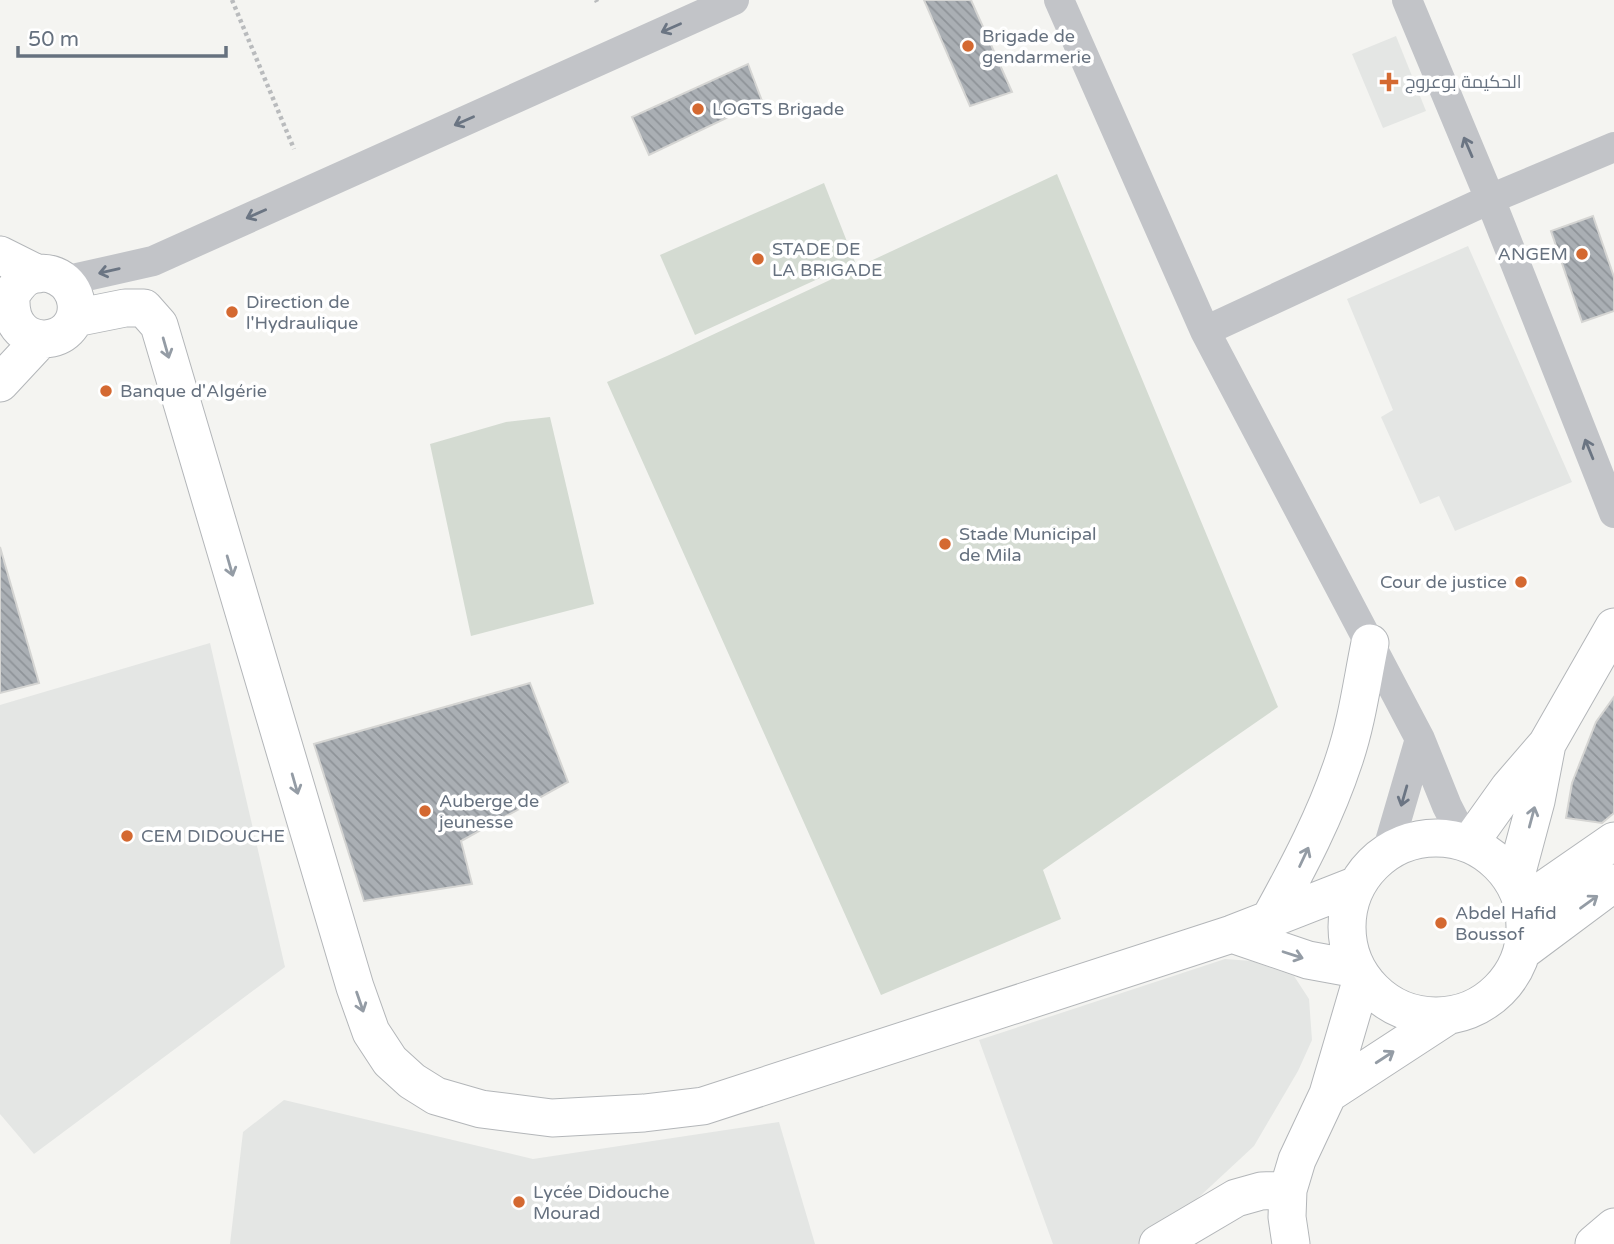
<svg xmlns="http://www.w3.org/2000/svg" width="1614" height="1244" viewBox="0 0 1614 1244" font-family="'Varela Round',Cairo,sans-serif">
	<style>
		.built { fill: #e4e6e4 }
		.pitch { fill: #d4dbd2 }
		.building { fill: url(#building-back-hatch); stroke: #d5d5d3; stroke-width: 2 }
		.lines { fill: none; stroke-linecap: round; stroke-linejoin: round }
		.major-casing { stroke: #b3b6b9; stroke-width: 39 }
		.path { stroke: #b9bbbd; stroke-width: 4.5; stroke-dasharray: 3.5 3.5; stroke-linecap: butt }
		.minor { stroke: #c2c4c8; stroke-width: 30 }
		.major { stroke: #fff; stroke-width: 37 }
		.oneway { stroke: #6b7583 }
		.oneway2 { stroke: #949ca5 }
		.poi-dot { fill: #d46931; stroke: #fff; stroke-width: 2.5 }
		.labels { text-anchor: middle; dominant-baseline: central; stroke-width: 7; stroke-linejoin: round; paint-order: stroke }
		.poi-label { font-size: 18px; fill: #66717f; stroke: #fff; text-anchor: start }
	</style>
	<defs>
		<pattern id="building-back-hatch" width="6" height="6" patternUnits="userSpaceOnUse" patternTransform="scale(1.75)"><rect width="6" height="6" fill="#aaafb4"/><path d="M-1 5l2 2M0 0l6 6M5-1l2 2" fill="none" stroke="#8e9398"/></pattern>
	</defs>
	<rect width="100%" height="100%" fill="#f4f4f1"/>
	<!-- built -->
	<path class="built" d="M1396,36L1426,111L1383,128L1352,54Z
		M1468,246L1572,482L1455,531L1439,496L1420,504L1381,417L1393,410L1347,299Z
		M210,643L285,967L34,1154L0,1114V705Z
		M1225,959L1252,961L1294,976L1309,999L1312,1040L1298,1071L1254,1146L1170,1224L1138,1244H1053L979,1040Z
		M284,1100L533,1159L779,1122L815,1244H230L243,1132Z"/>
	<!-- pitch -->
	<path class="pitch" d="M1057,174L1278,707L1043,870L1061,919L881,995L607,382L667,356Z
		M824,183L855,262L695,335L660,255Z
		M550,417L594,604L471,636L430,444L506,422Z"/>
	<!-- building -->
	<path class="building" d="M924,0H971L1012,92L970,106Z
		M748,64L762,101L649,155L632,117Z
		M1593,216L1614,277V311L1582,322L1551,231Z
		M0,547L39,683L0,693Z
		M530,683L568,782L461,841L472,884L364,901L314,744Z
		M1614,697V813L1602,823L1566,818L1572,783L1596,722Z"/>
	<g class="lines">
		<defs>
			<path id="major" d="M0,255L38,274
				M0,311C9,301 15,284 27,277C48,266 73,280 76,303C81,348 9,355 11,299
				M75,318L125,308H144L159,325L355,987L371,1032L390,1061L412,1081L436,1096L481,1109L552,1118L644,1113L703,1106L1232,934L1357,885
				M0,383L40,340
				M1347 927a89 89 0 1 1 178 0a89 89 0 1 1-178 0Z
				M1469,844L1509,788L1547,744L1614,627
				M1514,883L1536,801L1547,744
				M1523,904L1614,841
				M1271,917C1299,866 1326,815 1344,760C1357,722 1362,682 1370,643
				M1232,934L1308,960L1357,969
				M1524,950L1614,883
				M1328,1094L1446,1017
				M1158,1244L1236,1198L1261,1191L1288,1190
				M1291,1244L1287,1217L1288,1190L1297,1160L1328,1094L1362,978
				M1594,1244L1614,1227"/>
		</defs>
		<!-- major casing -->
		<use href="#major" class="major-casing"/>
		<!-- path -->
		<path class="path" d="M232,0L294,149
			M596,0L597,2"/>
		<!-- minor -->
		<path class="minor" d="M1059,0L1205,331L1420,739L1447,806L1466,843
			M1407,0L1490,199L1614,513
			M64,281L153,261L734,0
			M1205,331L1490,199L1614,147
			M1387,852L1420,739"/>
		<!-- major -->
		<use href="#major" class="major"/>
	</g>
	<!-- one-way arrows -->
	<defs><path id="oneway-shaft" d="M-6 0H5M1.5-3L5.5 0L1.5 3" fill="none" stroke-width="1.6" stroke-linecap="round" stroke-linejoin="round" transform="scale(1.75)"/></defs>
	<g class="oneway">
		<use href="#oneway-shaft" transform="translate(671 28) rotate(156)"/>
		<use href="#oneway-shaft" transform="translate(464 121) rotate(156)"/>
		<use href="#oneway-shaft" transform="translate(1468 147) rotate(-113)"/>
		<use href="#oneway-shaft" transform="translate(256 214) rotate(156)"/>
		<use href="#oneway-shaft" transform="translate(109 271) rotate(167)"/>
		<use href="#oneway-shaft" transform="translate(1589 449) rotate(-112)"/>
		<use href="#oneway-shaft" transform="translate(1404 796) rotate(106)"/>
	</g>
	<g class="oneway2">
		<use href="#oneway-shaft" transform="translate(166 348) rotate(74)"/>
		<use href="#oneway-shaft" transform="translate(230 566) rotate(74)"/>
		<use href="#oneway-shaft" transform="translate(295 784) rotate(74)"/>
		<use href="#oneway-shaft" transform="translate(1532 817) rotate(-75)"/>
		<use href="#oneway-shaft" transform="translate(1304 857) rotate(-65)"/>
		<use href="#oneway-shaft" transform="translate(1589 902) rotate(-36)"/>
		<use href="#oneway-shaft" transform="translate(1293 955) rotate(18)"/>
		<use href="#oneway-shaft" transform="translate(360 1002) rotate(71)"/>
		<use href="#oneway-shaft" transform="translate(1385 1057) rotate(-33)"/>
	</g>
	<!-- markers -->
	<g class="poi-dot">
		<circle cx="968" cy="46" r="7"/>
		<path d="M1385.5 71.5h7v7h7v7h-7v7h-7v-7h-7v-7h7z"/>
		<circle cx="698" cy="109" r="7"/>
		<circle cx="1582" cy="254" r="7"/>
		<circle cx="758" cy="259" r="7"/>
		<circle cx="232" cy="312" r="7"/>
		<circle cx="106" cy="391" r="7"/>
		<circle cx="945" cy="544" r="7"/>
		<circle cx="1521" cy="582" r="7"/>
		<circle cx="425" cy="811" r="7"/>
		<circle cx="127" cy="836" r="7"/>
		<circle cx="1441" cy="923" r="7"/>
		<circle cx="519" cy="1202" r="7"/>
	</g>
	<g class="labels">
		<!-- poi labels -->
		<g class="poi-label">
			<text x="982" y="36">Brigade de<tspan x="982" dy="21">gendarmerie</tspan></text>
			<text x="1405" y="82">الحكيمة بوعروج</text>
			<text x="712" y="109">LOGTS Brigade</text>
			<text x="772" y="249">STADE DE<tspan x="772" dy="21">LA BRIGADE</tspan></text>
			<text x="1568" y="254" text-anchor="end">ANGEM</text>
			<text x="246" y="302">Direction de<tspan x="246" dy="21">l'Hydraulique</tspan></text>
			<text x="120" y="391">Banque d'Algérie</text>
			<text x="959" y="534">Stade Municipal<tspan x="959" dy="21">de Mila</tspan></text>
			<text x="1507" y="582" text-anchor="end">Cour de justice</text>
			<text x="439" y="801">Auberge de<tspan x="439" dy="21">jeunesse</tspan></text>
			<text x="141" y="836">CEM DIDOUCHE</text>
			<text x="1455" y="913">Abdel Hafid<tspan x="1455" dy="21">Boussof</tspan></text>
			<text x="533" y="1192">Lycée Didouche<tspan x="533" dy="21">Mourad</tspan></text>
		</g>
	</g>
	<!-- scale -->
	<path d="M18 46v10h208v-10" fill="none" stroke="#66717f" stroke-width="3.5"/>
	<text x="28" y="46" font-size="21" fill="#66717f" stroke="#ffffff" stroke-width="5" paint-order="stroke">50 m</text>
</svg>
